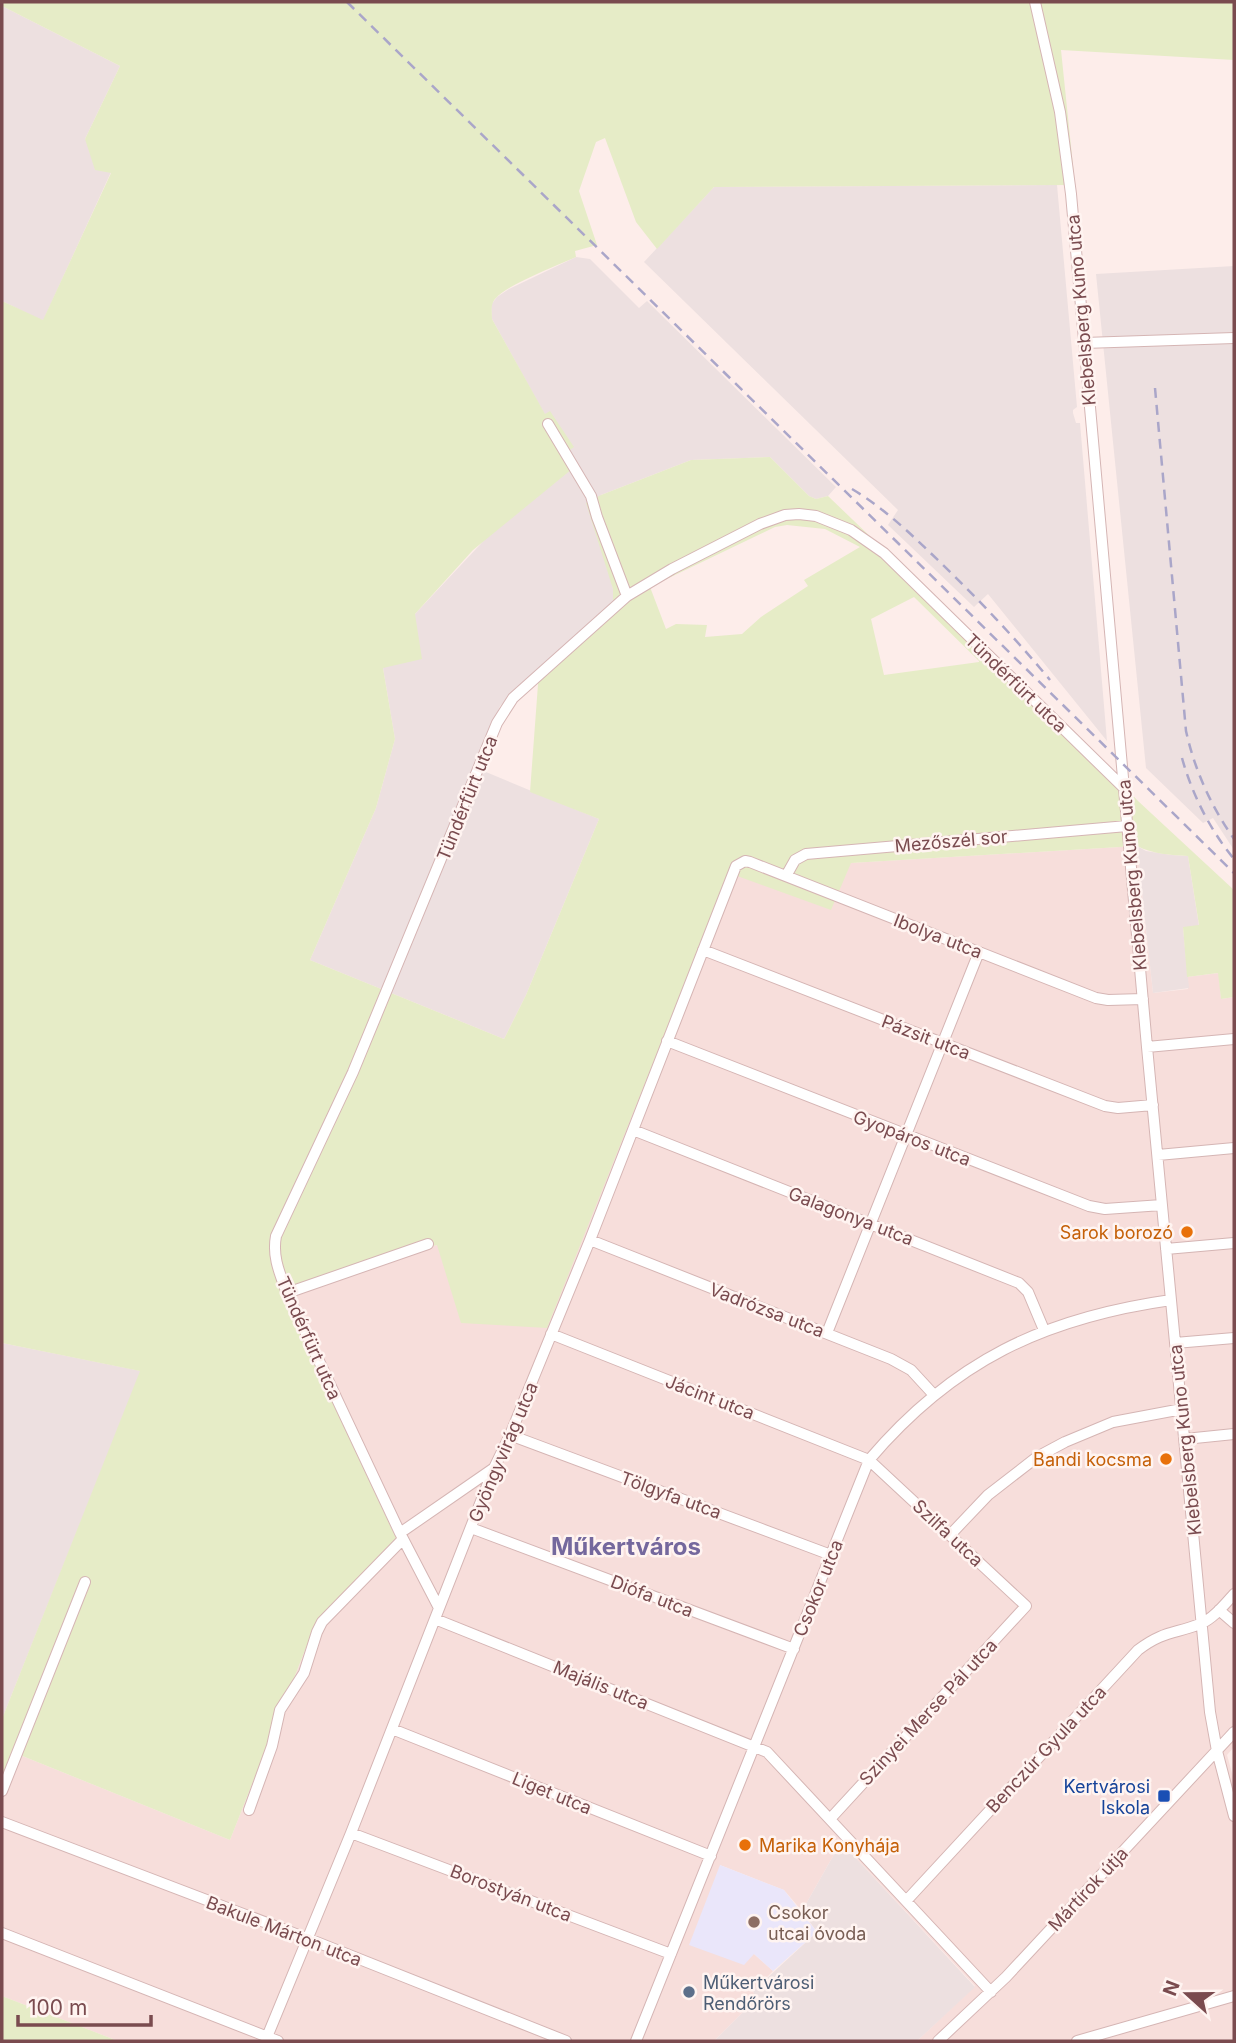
<svg xmlns="http://www.w3.org/2000/svg" width="1236" height="2043" viewBox="0 0 1236 2043" font-family="Inter,sans-serif">
	<style>
		.residential { fill: #f7dedb }
		.industrial { fill: #ede0e0 }
		.education { fill: #eae6fa }
		.green { fill: #e6ecc7; fill-rule: evenodd }
		.lines { fill: none; stroke-linecap: round; stroke-linejoin: round }
		.minor-casing { stroke: #d5b5b4; stroke-width: 12 }
		.minor { stroke: #fff; stroke-width: 10 }
		.rail { stroke: #aaa6c9; stroke-width: 2.5; stroke-dasharray: 10 7; stroke-linecap: butt }
		.food-dot { fill: #e8710a; stroke: #fff4f1; stroke-width: 2.5 }
		.transit-dot { fill: #1a4fb4; stroke: #fff4f1; stroke-width: 2.5 }
		.education-dot { fill: #8d6e63; stroke: #fff4f1; stroke-width: 2.5 }
		.service-dot { fill: #5c6f8a; stroke: #fff4f1; stroke-width: 2.5 }
		.labels { text-anchor: middle; dominant-baseline: central; stroke-width: 5; stroke-linejoin: round; paint-order: stroke }
		.street-label { font-size: 18px; fill: #7a4b4f; stroke: #fff4f1 }
		.food-label { font-size: 18px; fill: #c56008; stroke: #fff4f1; text-anchor: end }
		.transit-label { font-size: 18px; fill: #164399; stroke: #fff4f1; text-anchor: end }
		.education-label { font-size: 18px; fill: #785e54; stroke: #fff4f1; text-anchor: start }
		.service-label { font-size: 18px; fill: #4e5e75; stroke: #fff4f1; text-anchor: start }
		.district-label { font-size: 24px; font-weight: bold; fill: #74689d; stroke: #fff4f1 }
	</style>
	<rect width="100%" height="100%" fill="#fdedea"/>
	<!-- residential -->
	<path class="residential" d="M1137,846L1153,993L1188,989L1187,977L1219,973L1221,999L1234,997V1747L1227,1755L1234,1780V2041H917L975,1986L841,1842L802,1911L784,1890L720,1865L754,1954L773,1971L753,1991L756,1999L714,2041H118L2,1996V1785L15,1753L230,1840L313,1630L397,1540L280,1289L437,1245L729,873L851,863Z"/>
	<!-- industrial -->
	<path class="industrial" d="M2,6L120,66L85,139L111,172L43,321L2,301Z
		M1057,185L1077,407L1073,410V413L1076,423H1080L1107,741L988,594L974,607L888,525L898,510L644,262L714,187Z
		M576,257L590,259L639,308L647,301L836,487L828,496L816,499L809,496L770,457L691,460L601,495L613,589V603L500,706L474,767L599,819L526,995L504,1039L310,960L376,808L395,739L383,668L415,614L568,451L550,412L545,415L492,319L491,305L497,297L509,289Z
		M1234,266V850L1213,818L1203,823L1146,768L1096,274Z
		M1137,846L1146,851L1171,855L1188,856L1199,926L1183,928L1189,988L1153,993Z
		M2,1343L141,1371L2,1719Z
		M841,1842L975,1987L917,2041H714L756,1999L753,1991L817,1932L802,1911Z"/>
	<!-- education -->
	<path class="education" d="M720,1865L784,1890L817,1932L773,1971L754,1954L744,1965L689,1945Z"/>
	<!-- green -->
	<path class="green" d="M2,2H1234V60L1061,50L1075,185L714,187L657,249L636,222L605,138L596,142L579,191L597,245L575,251L576,257C558,265 507,285 496,298C490,304 492,311 492,319L545,414L550,411L574,447L568,451L577,465L473,550L415,614L422,659L383,668L395,739L376,808L310,960L504,1039L526,995L599,819L530,792L539,671L613,603V589L586,503L601,495L691,460L770,457L809,496L816,499L828,496L1077,735L1138,801L1234,890V997L1221,999L1218,973L1187,977L1183,927L1199,925L1188,856C1170,855 1153,854 1137,846L851,863L831,910L729,873L547,1328L461,1323L437,1245L280,1289L397,1540L313,1630L230,1840L15,1753L2,1785V1719L140,1371L2,1343V301L43,320L111,173L95,170L85,139L120,66L2,6ZM787,525L825,529L860,547L804,580L808,586L761,617L742,634L705,637L707,625L676,624L666,629L650,587L775,527ZM914,597L979,661V662L884,675L871,619Z
		M2,1996L118,2041H2Z"/>
	<g class="lines">
		<defs>
			<path id="minor" d="M1035,2L1060,112L1071,194L1147,1047L1210,1712L1217,1751L1234,1816
				M1084,343L1234,338
				M548,424L591,496L597,517L627,596
				M786,876L795,860L806,854L1127,826
				M703,950L1105,1106L1118,1108L1153,1105
				M667,1041L1089,1206L1105,1209L1162,1205
				M1147,1047L1234,1039
				M633,1130L1019,1283L1028,1292L1044,1330
				M1158,1155L1234,1148
				M590,1240L891,1359L911,1370L934,1395
				M1166,1249L1234,1243
				M287,1293L428,1244
				M827,1333L979,952
				M551,1334L869,1460L1026,1606L830,1819
				M1175,1343L1234,1338
				M510,1435L831,1555
				M1185,1439L1234,1434
				M471,1528L794,1649
				M400,1533L494,1468
				M950,1535L988,1495L1037,1457L1065,1442L1113,1422L1182,1409
				M439,1608L400,1533L287,1293C280,1274 272,1257 276,1236L353,1072L497,723L513,698L627,596L672,569L760,524L785,515L799,514L816,516L851,530L884,553L1125,789
				M1219,1610L1234,1623
				M435,1619L767,1752L991,1992
				M392,1729L711,1856
				M2,1791L85,1582
				M249,1810L272,1746L280,1710L304,1673L317,1632L322,1622L403,1539
				M2,1822L309,1939L566,2041
				M351,1833L671,1954
				M907,1900L1138,1650C1163,1631 1174,1634 1200,1624C1213,1619 1225,1604 1234,1594
				M2,1933L278,2041
				M267,2037L351,1833L494,1468L510,1435L590,1240L736,866L745,861L750,862L1096,998L1108,1000L1143,999
				M636,2041L869,1460C953,1361 1044,1318 1171,1300
				M938,2041L1006,1977L1234,1732
				M1077,2041L1234,1996"/>
		</defs>
		<!-- minor casing -->
		<use href="#minor" class="minor-casing"/>
		<!-- minor -->
		<use href="#minor" class="minor"/>
		<!-- rail -->
		<path class="rail" d="M347,2L1234,873
			M1155,388L1186,731C1195,771 1211,806 1234,839
			M852,489C887,510 914,537 943,565C981,602 1016,639 1050,680
			M1182,758C1192,794 1210,830 1234,859"/>
	</g>
	<!-- markers -->
	<g class="food-dot">
		<circle cx="1187" cy="1232" r="7"/>
		<circle cx="1166" cy="1459" r="7"/>
		<circle cx="745" cy="1845" r="7"/>
	</g>
	<rect class="transit-dot" x="1157" y="1789" width="14" height="14" rx="3.5"/>
	<circle class="education-dot" cx="754" cy="1922" r="7"/>
	<circle class="service-dot" cx="689" cy="1992" r="7"/>
	<g class="labels">
		<!-- street labels -->
		<g class="street-label">
			<text transform="translate(1081 310) rotate(-95)">Klebelsberg Kuno utca</text>
			<text transform="translate(1016 683) rotate(44)">Tündérfürt utca</text>
			<text transform="translate(467 798) rotate(-68)">Tündérfürt utca</text>
			<text transform="translate(951 841) rotate(-5)">Mezőszél sor</text>
			<text transform="translate(1132 875) rotate(-95)">Klebelsberg Kuno utca</text>
			<text transform="translate(938 936) rotate(21)">Ibolya utca</text>
			<text transform="translate(926 1037) rotate(21)">Pázsit utca</text>
			<text transform="translate(912 1138) rotate(21)">Gyopáros utca</text>
			<text transform="translate(851 1216) rotate(21)">Galagonya utca</text>
			<text transform="translate(767 1310) rotate(21)">Vadrózsa utca</text>
			<text transform="translate(309 1338) rotate(66)">Tündérfürt utca</text>
			<text transform="translate(710 1397) rotate(21)">Jácint utca</text>
			<text transform="translate(1185 1440) rotate(-96)">Klebelsberg Kuno utca</text>
			<text transform="translate(503 1452) rotate(-67)">Gyöngyvirág utca</text>
			<text transform="translate(671 1495) rotate(20)">Tölgyfa utca</text>
			<text transform="translate(948 1533) rotate(43)">Szilfa utca</text>
			<text transform="translate(818 1588) rotate(-68)">Csokor utca</text>
			<text transform="translate(652 1596) rotate(21)">Diófa utca</text>
			<text transform="translate(601 1685) rotate(22)">Majális utca</text>
			<text transform="translate(928 1712) rotate(-47)">Szinyei Merse Pál utca</text>
			<text transform="translate(1046 1749) rotate(-47)">Benczúr Gyula utca</text>
			<text transform="translate(552 1793) rotate(22)">Liget utca</text>
			<text transform="translate(1088 1889) rotate(-47)">Mártírok útja</text>
			<text transform="translate(511 1893) rotate(21)">Borostyán utca</text>
			<text transform="translate(284 1931) rotate(21)">Bakule Márton utca</text>
		</g>
		<!-- food labels -->
		<g class="food-label">
			<text x="1173" y="1232">Sarok borozó</text>
			<text x="1152" y="1459">Bandi kocsma</text>
			<text x="759" y="1845" text-anchor="start">Marika Konyhája</text>
		</g>
		<!-- transit labels -->
		<g class="transit-label">
			<text x="1150" y="1786">Kertvárosi<tspan x="1150" dy="21">Iskola</tspan></text>
		</g>
		<!-- education labels -->
		<g class="education-label">
			<text x="768" y="1912">Csokor<tspan x="768" dy="21">utcai óvoda</tspan></text>
		</g>
		<!-- service labels -->
		<g class="service-label">
			<text x="703" y="1982">Műkertvárosi<tspan x="703" dy="21">Rendőrörs</tspan></text>
		</g>
		<!-- district labels -->
		<g class="district-label">
			<text x="626" y="1546">Műkertváros</text>
		</g>
	</g>
	<!-- border -->
	<rect width="1236" height="2043" fill="none" stroke="#7a4b4f" stroke-width="7"/>
	<!-- north arrow -->
	<g transform="translate(1187 1994) rotate(291)" stroke="#fff4f1" stroke-width="5" paint-order="stroke">
	<path d="M0-5L12 26L0 18L-12 26Z" fill="#7a4b4f"/>
	<text y="-10" font-size="19" font-weight="bold" text-anchor="middle" fill="#7a4b4f">N</text>
	</g>
	<!-- scale -->
	<path d="M18 2015v10h133v-10" fill="none" stroke="#7a4b4f" stroke-width="3.5"/>
	<text x="28" y="2015" font-size="21" fill="#7a4b4f" stroke="#fff4f1" stroke-width="5" paint-order="stroke">100 m</text>
</svg>
